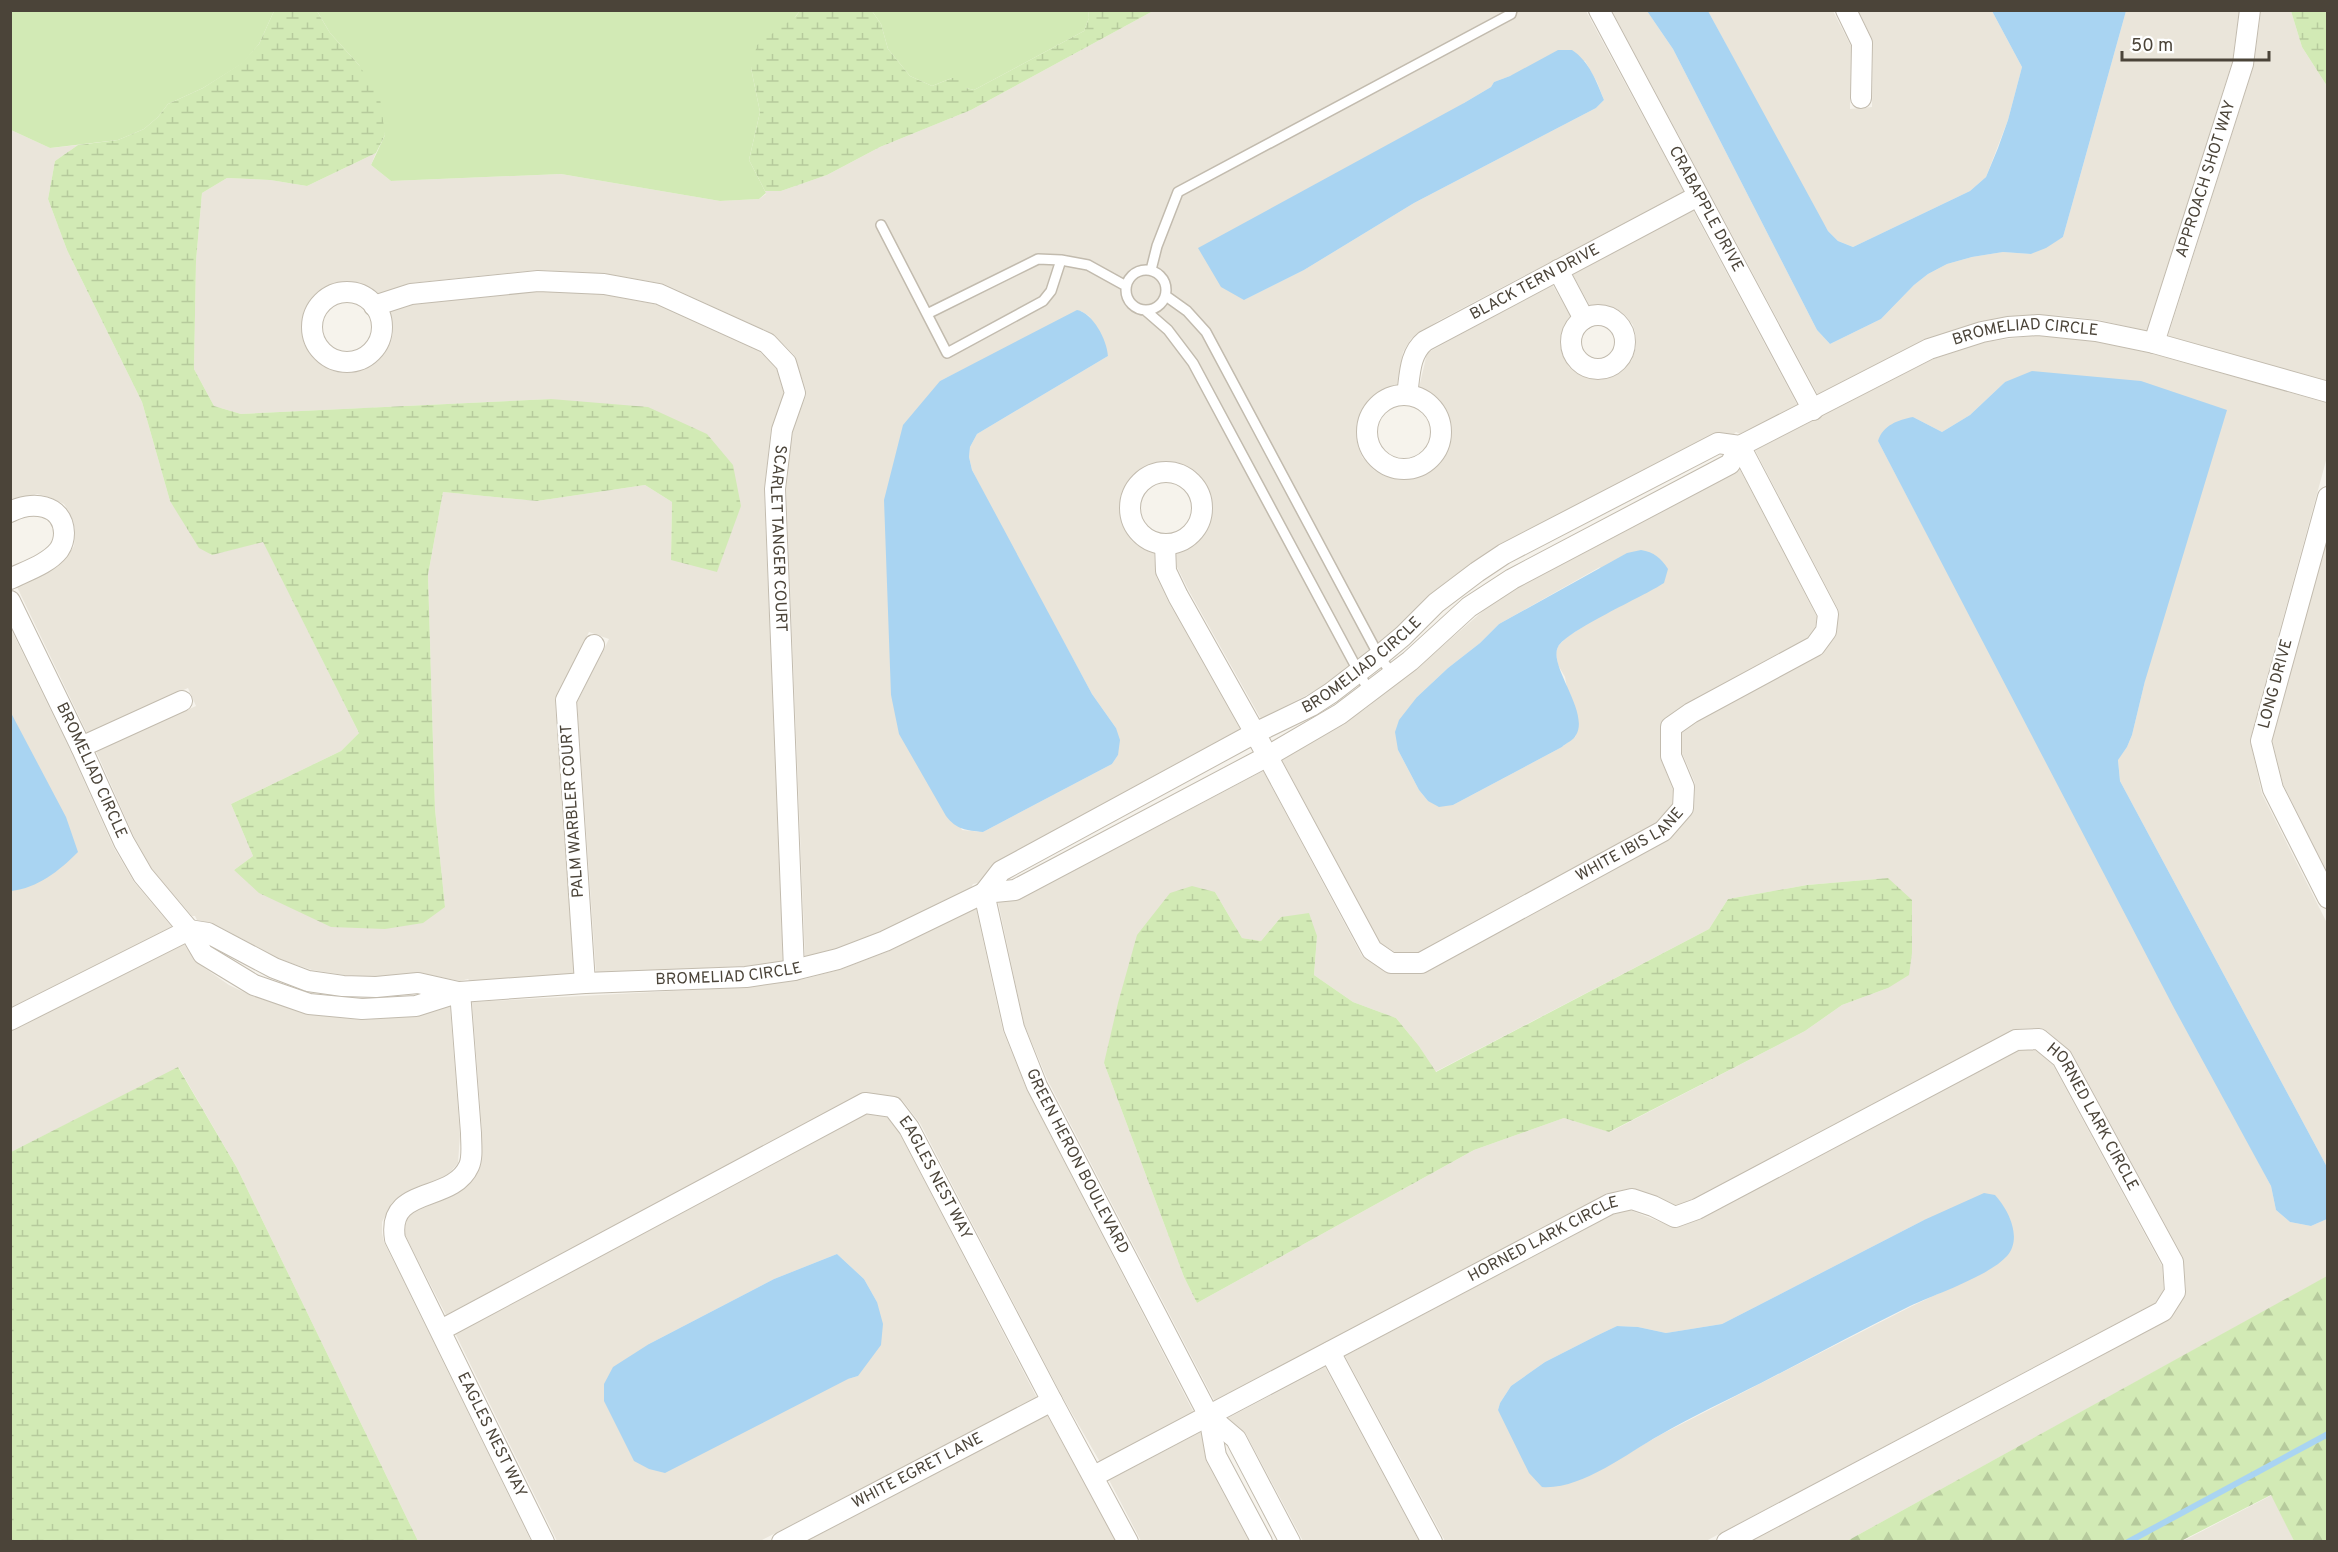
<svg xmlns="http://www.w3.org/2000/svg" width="2338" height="1552" viewBox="0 0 2338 1552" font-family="Overpass,sans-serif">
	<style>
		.residential { fill: #eae5da; fill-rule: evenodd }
		.grass { fill: #d2eab5 }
		.forest { fill: url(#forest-firs) }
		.wetland { fill: url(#wetland-marsh) }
		.water { fill: #a9d4f2 }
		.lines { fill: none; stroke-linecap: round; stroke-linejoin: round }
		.stream { stroke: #a9d4f2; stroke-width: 6 }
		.service-casing { stroke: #c2bbae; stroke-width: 12 }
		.minor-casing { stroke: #c2bbae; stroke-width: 22 }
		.service { stroke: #fff; stroke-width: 9 }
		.minor { stroke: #fff; stroke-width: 20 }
		.labels { text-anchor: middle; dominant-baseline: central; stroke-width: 5; stroke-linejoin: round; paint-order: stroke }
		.street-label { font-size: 16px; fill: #4b4439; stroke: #fff }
	</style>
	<defs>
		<pattern id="forest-firs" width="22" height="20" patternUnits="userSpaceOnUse" patternTransform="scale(1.5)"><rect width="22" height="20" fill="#d2eab5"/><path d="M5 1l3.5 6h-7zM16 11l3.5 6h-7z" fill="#b6ca9c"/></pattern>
		<pattern id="wetland-marsh" width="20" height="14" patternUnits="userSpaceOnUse" patternTransform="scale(1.5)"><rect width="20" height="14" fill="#d2eab5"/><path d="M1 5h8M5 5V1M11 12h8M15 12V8" fill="none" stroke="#b6ca9c"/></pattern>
	</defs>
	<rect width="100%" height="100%" fill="#f6f3ec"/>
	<!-- residential -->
	<path class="residential" d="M1153,11H1586L1684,192L1438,321L1411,339L1403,352L1397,385L1377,393L1366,404L1360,414L1356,432L1358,446L1362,457L1374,470L1384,476L1399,480L1420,477L1434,469L1445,456L1451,441L1452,428L1448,413L1439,399L1426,390L1419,388L1427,353L1552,284L1571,317L1563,328L1560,341L1562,353L1569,367L1587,378L1600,380L1613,376L1624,369L1632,360L1636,348V336L1633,325L1626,316L1617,309L1605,305L1590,306L1572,273L1693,210L1798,406L1740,434L1736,432L1734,434H1713L1499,546L1451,578L1428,596L1396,629L1326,685L1261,719L1189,591L1177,567L1176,553L1195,543L1210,523L1213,507L1207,486L1197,472L1177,462H1159L1141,469L1132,476L1122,491L1119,507L1122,524L1132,541L1145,550L1154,553L1156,576L1168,601L1240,729L996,862L978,883L973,884L971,888L882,932L836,949L805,957L786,488L792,431L806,396V390L794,355L773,334L664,284L607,274L538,270L411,283L378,294L369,287L354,283L333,285L319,293L310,302L303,317L302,328L304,344L314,359L329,369L337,372L349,373L365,368L383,355L391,342L393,333L390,311L412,304L537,291L602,294L654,304L760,352L776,368L784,394L771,430L764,490L783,962L746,966L596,973L577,702L609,639L589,632L555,702L574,974L470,981L468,979L460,981L421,973L376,977L345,975L312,970L279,959L215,924L197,920L195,916H192L152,869L134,837L96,751L196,706L188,688L87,733L17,587L57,566L67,556L74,546L75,528L71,515L64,504L49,497L37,494L11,501V130L50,148L78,145L55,161L48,199L67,250L142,402L170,501L211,555L263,541L359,733L341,751L231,804L253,856L234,870L445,907L435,809L428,575L443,492L537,501L645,485L672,502L671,560L741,506L551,399L241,414L214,406L194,369L196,261L202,193L227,178L270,180L307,186L376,153L371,165L391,181L561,174L720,201L759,199L766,194L765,191H781L827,175L880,147L971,110ZM1585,61L1597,82L1604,100L1596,108L1414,203L1304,270L1244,300L1464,103L1491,87L1494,82L1510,76ZM1081,311L1089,316L1099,331L1108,356L977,434L970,447L969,457L972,470L998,521L1092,694L1116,728L1118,755L1112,764L983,832L962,830L891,695L940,381Z
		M1612,11H1647L1673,49L1817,330L1830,344L1881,319L1914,285L1928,274L1947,264L1972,257L2003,252L2031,254L2063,237L2126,11H2239L2232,63L2147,331L2099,320L2064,316L2038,315L1982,321L1924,340L1818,395Z
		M1708,11H1833L1851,46L1850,109L1872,107L1873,42L1859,11H1992L2022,67L2008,120L1986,177L1970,191L1853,247L1838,241L1828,231L1808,198Z
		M2261,11H2291L2302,47L2327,86V381L2168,336L2254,64Z
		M2037,335L2093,341L2150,353L2327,403V457L2250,740L2262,794L2327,923V1167L2120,781L2118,759L2127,747L2132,735L2145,681L2005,382L1970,415L1942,432L1913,417L1878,441L2271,1186L2276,1210L2290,1222L2311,1226L2327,1219L2328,1276L1847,1541H1749L2167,1320L2184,1297L2186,1290L2183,1257L2072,1053L2047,1031L2039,1028L2016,1029L1693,1200L1677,1206L1636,1189L1605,1195L1215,1402L1048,1081L1024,1024L998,902L1020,899L1263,771L1362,956L1390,973L1426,972L1671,838L1691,814L1694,808L1695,783L1682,753V732L1696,721L1820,655L1835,637L1839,614L1838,609L1755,450L1933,359L1984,342ZM1888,878V988L1842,1005L1805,1031L1610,1132L1564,1118L1474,1150L1197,1303L1184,1277L1104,1063L1215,892L1242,938L1261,941L1281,917L1317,936L1314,975L1353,1002L1396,1018L1419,1046L1435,1072L1709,929L1728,899L1807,885Z
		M1739,468L1817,617L1815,628L1808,638L1686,704L1665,719L1660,728V757L1673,790L1672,805L1656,824L1419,953L1395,952L1380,943L1282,760L1365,709L1416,669L1491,604L1517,588L1735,473ZM1600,567L1581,628L1567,637L1558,646L1556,653L1558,665L1565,677L1576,736L1562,747L1453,805L1428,801L1419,790L1398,750L1417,697L1448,668L1480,643L1499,624Z
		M2327,539V872L2283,784L2272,740Z
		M10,627L71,752L114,848L134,882L172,927L11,1009Z
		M976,908L1003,1031L1027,1090L1194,1413L1100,1462L1062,1396L920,1123L902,1100L896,1097L867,1093L860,1095L446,1315L405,1235L404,1223L409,1215L460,1191L470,1182L479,1168L482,1131L472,1002L746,987L805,979L842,969L889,951Z
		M184,944L196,962L229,985L250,995L305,1013L361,1020L415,1016L450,1006L460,1135L458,1163L447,1176L411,1191L392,1203L382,1222V1233L384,1242L531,1541H418L237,1168L179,1068L11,1152V1031Z
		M2034,1049L2053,1065L2162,1266L2164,1290L2155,1303L1706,1541H1445L1345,1356L1613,1214L1630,1210L1670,1226L1679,1227L1702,1218L2018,1050ZM1924,1220L1978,1275L1912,1306L1662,1434L1589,1476L1498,1410L1500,1403L1511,1386L1545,1362L1596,1336L1617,1326L1638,1327L1666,1333L1722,1324Z
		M866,1114L887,1117L900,1134L1037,1398L760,1541H557L455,1333ZM837,1254L864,1279L877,1302L858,1376L848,1379L649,1344L774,1279Z
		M1325,1367L1419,1541H1303L1246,1434L1228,1418Z
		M1047,1415L1116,1541L804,1542Z
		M1201,1432L1206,1461L1249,1541H1141L1109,1480Z
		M2272,1495L2294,1541L2181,1542Z"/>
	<!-- grass -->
	<path class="grass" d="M1088,10L1089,18L1084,31L974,90L966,88L965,78H952L932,86L910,76L888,49L881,24L872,11Z
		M11,11H274L259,44L243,63L203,88L168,104L158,117L144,129L118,140L50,148L11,130Z
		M317,11H800L751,68L760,112L749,160L766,193L759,199L720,201L561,174L391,181L371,165L385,135L359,65L330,33Z"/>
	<!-- forest -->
	<path class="forest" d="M2327,1276V1541H2294L2271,1495L2181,1541H1847Z"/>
	<!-- wetland -->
	<path class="wetland" d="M274,11H317L330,33L359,65L380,98L385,135L376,153L307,186L270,180L227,178L202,193L196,261L194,369L214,406L241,414L551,399L648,407L707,434L733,465L741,506L717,572L671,560L672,502L645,485L537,501L443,492L428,575L435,809L445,907L423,923L385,929L331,927L259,893L234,870L253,856L231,804L341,751L359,733L263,542L212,555L199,548L170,501L142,402L67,250L48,199L55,161L78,145L118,140L144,129L158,117L168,104L203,88L242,63L259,44Z
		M800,11H872L881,24L888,49L910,76L932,86L952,78H966V88L974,90L1084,31L1089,18L1088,11H1153L971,110L880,147L827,175L781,191H765L749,160L760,112L751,68L757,45L796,16Z
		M2291,11H2327V86L2302,47Z
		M1888,878L1912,900V953L1909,975L1888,988L1842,1005L1805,1031L1609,1132L1564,1118L1474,1150L1197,1303L1184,1277L1104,1063L1118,1003L1137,935L1170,893L1192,886L1215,892L1242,938L1261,941L1281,917L1309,913L1317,936L1314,975L1353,1002L1396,1018L1419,1046L1436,1072L1709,929L1728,899L1807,885Z
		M178,1067L237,1168L418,1541H11V1152Z"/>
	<!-- water -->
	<path class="water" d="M1647,11H1708L1828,231L1838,241L1853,247L1970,191L1986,177L1998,148L2008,120L2022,67L1992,11H2126L2063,237L2046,248L2031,254L2003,252L1972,257L1947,264L1928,274L1914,285L1881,319L1830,344L1817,330L1673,49Z
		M1558,50H1572C1589,61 1597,82 1604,100L1596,108L1414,203L1304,270L1244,300L1221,287L1198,248L1464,103L1491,87L1494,82L1510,76Z
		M1077,310C1093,313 1107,340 1108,356L977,434L970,447L969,457L972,470L1092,694L1116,728L1120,740L1118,755L1112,764L983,832C966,830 957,830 946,816L899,734L891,695L884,500L903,425L940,381Z
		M2032,371L2141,381L2227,410L2145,681L2132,735L2127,747L2118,760L2120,781L2327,1167V1219L2311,1226L2290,1222L2276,1210L2271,1186L2174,1008L1878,441C1883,425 1898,420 1913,417L1942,432L1970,415L2005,382Z
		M1641,550C1654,552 1661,558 1668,569L1664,583C1643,597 1567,630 1558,647C1548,666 1590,712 1576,735C1574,740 1566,743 1562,747L1453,805L1439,807L1428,801L1419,790L1398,750L1395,732L1399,720L1417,697L1448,668L1480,643L1499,624L1627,553Z
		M10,711L66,817L78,852C59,871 38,888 11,891Z
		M1984,1193L1995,1195C2008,1209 2023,1238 2007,1256C1989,1276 1936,1294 1910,1306C1860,1331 1811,1357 1761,1383C1727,1400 1693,1416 1660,1435C1626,1454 1581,1490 1542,1487L1529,1473L1498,1410L1500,1403L1511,1386L1545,1362L1596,1336L1617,1326L1638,1327L1666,1333L1722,1324L1924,1220Z
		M837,1254L864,1279L877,1302L883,1324L881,1345L858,1376L848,1379L665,1473L649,1469L634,1461L604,1401V1384L613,1367L649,1344L774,1279Z"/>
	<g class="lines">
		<!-- stream -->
		<path class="stream" d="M2128,1542L2328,1434"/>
		<defs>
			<path id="service" d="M881,225L947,353L1043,301L1051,291L1061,260
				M1126 290a20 20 0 1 1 40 0a20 20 0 1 1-40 0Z
				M1151,270L1157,246L1178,192L1511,14L1512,10
				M1166,296L1187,311L1206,332L1379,656L1393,675
				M1145,310L1168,330L1193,363L1370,693
				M927,314L1038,259L1061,260L1088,265L1126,286"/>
			<g id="minor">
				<path id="s1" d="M1599,10L1813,410"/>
				<path d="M1846,10L1862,43L1861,98"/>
				<path d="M1558,270L1584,319"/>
				<circle cx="347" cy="327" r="35"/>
				<path id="s2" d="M374,306L411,294L538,281L604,284L659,294L767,343L786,363L795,393L782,430L775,489L794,970"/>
				<circle cx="1598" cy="342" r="27"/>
				<path id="s3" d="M2154,343L2243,64L2250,10"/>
				<path id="s4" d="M1407,395C1410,376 1409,354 1425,341L1698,196"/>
				<circle cx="1404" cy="432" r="37"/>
				<circle cx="1166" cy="508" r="36"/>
				<path d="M2328,497L2261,741L2273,789L2328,898"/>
				<path d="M10,512C31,501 63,503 64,533C64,539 63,544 59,550C48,564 26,571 10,579"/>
				<path id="s5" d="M1165,544L1166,571L1178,596L1255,733L1372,950L1391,963H1421L1663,831L1683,808L1684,787L1671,756V727L1691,713L1815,646L1826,631L1828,614L1740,446"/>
				<path id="s6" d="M10,601L81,747L124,842L143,875L189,930L203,954L254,985L309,1004L362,1009L416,1006L460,992L585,983L746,977L794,970L838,959L885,941L984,893L1015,890L1268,756L1340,714L1410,661L1469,607L1512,579L1730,464L1740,446"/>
				<path d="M81,747L182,701"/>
				<path id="s7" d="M984,893L1001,871L1255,733L1311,706L1331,693L1379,656L1403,636L1436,603L1477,572L1504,554L1718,443L1740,446L1929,349L1982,332L2008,327L2038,325L2096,331L2154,343L2328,392"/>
				<path id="s8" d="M984,893L1014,1028L1037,1086L1209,1416L1216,1456L1262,1542"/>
				<path d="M189,930L208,933L274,968L308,981L343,986L376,987L418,983L458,992"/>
				<path d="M585,983L566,700L594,645"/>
				<path id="s9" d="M460,992L471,1133C471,1144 473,1157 469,1166C452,1204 386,1185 395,1239L544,1542"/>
				<path d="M10,1020L189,930"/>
				<path id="s10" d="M441,1330L865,1103L893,1107L909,1128L1052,1401L1128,1542"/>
				<path d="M1330,1352L1432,1542"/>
				<path d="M1209,1416L1236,1439L1290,1542"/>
				<path id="s11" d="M1094,1476L1610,1204L1632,1199L1653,1206L1675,1217L1697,1209L2016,1040L2039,1039L2062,1058L2173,1262L2175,1292L2163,1311L1727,1542"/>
				<path id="s12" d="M782,1542L1052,1401"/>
			</g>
		</defs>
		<!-- service casing -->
		<use href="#service" class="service-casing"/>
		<!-- minor casing -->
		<use href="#minor" class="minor-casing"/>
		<!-- service -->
		<use href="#service" class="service"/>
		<!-- minor -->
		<use href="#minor" class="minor"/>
	</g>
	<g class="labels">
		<!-- street labels -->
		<g class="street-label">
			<text stroke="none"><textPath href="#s3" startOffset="172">APPROACH SHOT WAY</textPath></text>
			<text stroke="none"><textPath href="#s1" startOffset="226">CRABAPPLE DRIVE</textPath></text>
			<text stroke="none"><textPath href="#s4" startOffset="183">BLACK TERN DRIVE</textPath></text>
			<text stroke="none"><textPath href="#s7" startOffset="1200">BROMELIAD CIRCLE</textPath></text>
			<text stroke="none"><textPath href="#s2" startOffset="614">SCARLET TANGER COURT</textPath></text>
			<text stroke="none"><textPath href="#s7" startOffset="444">BROMELIAD CIRCLE</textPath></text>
			<text transform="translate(2276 684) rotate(-75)">LONG DRIVE</text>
			<text stroke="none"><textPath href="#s6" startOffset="188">BROMELIAD CIRCLE</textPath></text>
			<text transform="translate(573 811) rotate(-94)">PALM WARBLER COURT</text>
			<text stroke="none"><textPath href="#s5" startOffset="752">WHITE IBIS LANE</textPath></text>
			<text stroke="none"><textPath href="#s6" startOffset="945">BROMELIAD CIRCLE</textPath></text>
			<text stroke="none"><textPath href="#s11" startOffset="1156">HORNED LARK CIRCLE</textPath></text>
			<text stroke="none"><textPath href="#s8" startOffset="286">GREEN HERON BOULEVARD</textPath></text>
			<text stroke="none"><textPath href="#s10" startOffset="592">EAGLES NEST WAY</textPath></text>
			<text stroke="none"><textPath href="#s11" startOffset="508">HORNED LARK CIRCLE</textPath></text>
			<text stroke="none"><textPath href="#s9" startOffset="507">EAGLES NEST WAY</textPath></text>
			<text stroke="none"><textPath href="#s12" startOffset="153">WHITE EGRET LANE</textPath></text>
		</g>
	</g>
	<!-- border -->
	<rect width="2338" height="1552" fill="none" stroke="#4b4439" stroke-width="24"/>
	<!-- scale -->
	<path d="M2122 51v9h147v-9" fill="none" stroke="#4b4439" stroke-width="3"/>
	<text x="2131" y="51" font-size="18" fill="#4b4439" stroke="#ffffff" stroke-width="4.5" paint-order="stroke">50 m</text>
</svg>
